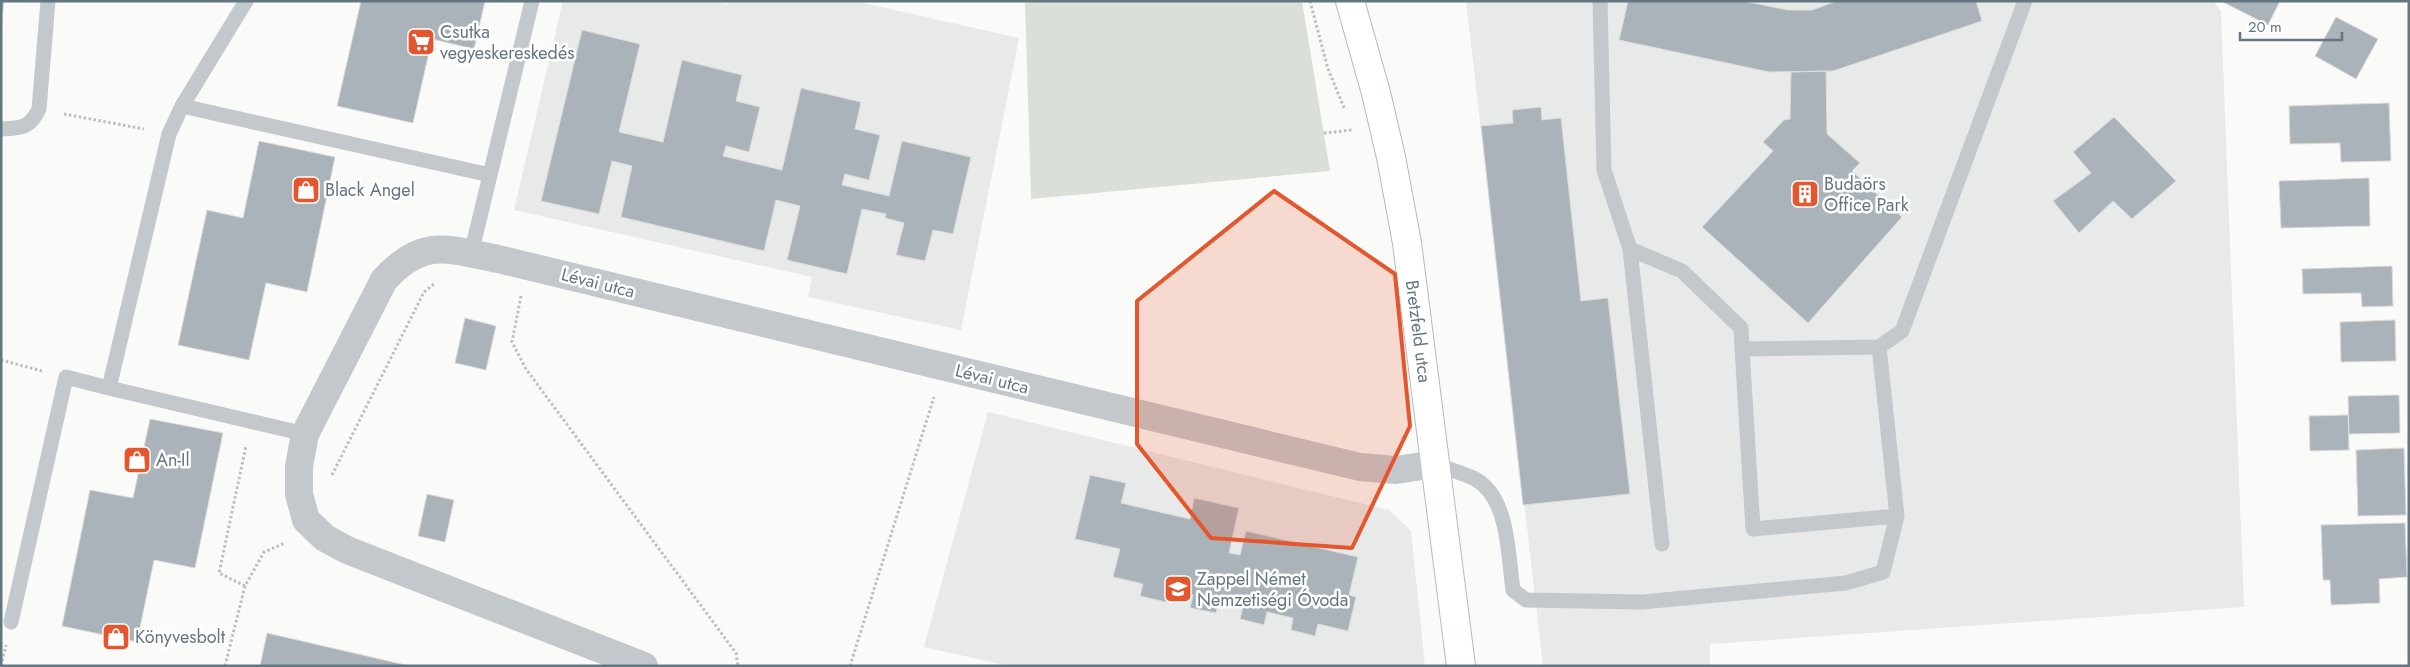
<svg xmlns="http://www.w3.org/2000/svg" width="2410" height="667" viewBox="0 0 2410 667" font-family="Jost,sans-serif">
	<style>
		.built { fill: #e8e9e9 }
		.green { fill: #dadfd7 }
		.building { fill: #aab3b9; stroke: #dcdcda }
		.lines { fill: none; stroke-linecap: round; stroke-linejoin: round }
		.secondary-casing { stroke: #b3babf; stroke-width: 30 }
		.path { stroke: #bbbfc2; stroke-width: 3; stroke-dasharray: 2.5 2.5; stroke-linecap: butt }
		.lane { stroke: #c3c8cc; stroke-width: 15 }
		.street { stroke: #c3c8cc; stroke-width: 28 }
		.secondary { stroke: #fff; stroke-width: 28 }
		.marked { fill: #e4572e; fill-opacity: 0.2; stroke: #e4572e; stroke-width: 4; stroke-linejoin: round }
		.labels { text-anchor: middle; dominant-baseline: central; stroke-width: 5; stroke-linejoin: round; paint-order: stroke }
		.poi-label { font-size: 18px; fill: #657683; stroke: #fff; text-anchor: start }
		.street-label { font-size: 18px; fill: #657683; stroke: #fff }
	</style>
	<rect width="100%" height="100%" fill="#fafaf8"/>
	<!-- built -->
	<path class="built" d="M563,1H715L726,4L733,1H854L1019,38L961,330L808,297L812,277L514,210Z
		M1466,1H2213L2221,11L2244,607L1710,644V666H1543Z
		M988,412L1389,510L1411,531L1425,666H1009L924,647Z"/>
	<!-- green -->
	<path class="green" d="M1025,1H1302L1330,171L1031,199Z"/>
	<!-- building -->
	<path class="building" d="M1,1H4L1,28Z
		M361,1H485L474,49L432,39L413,123L337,106Z
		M1628,1H1743L1788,10H1812L1837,1H1976L1982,21L1833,71L1769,72L1619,40Z
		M2221,1H2280L2268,25Z
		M2336,17L2378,39L2356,79L2315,56Z
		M582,30L640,44L619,132L663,142L682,60L742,75L736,101L760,107L749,152L726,146L723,156L782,170L801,88L861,102L855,129L880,135L869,180L845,174L842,185L889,196L902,141L971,157L953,234L933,230L925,261L896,255L904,223L885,218L886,214L862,209L847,274L787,260L800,206L776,200L764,251L621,217L632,166L612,161L599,214L541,201Z
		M1826,71L1827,134L1860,163L1852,171L1902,217L1808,323L1702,227L1773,151L1763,142L1784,120L1790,119L1791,72Z
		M2389,103L2391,161L2341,162L2340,143L2290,144L2289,106Z
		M1541,107L1542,120L1561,118L1581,301L1608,298L1630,494L1523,505L1481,126L1513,123L1512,110Z
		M2114,117L2176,181L2132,219L2113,201L2079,233L2053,201L2091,173L2073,152Z
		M259,141L335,157L307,292L266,283L249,360L178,345L207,210L243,218Z
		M2369,178L2370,226L2281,228L2279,181Z
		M2392,266L2393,306L2362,307L2361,293L2303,294L2302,269Z
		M465,318L496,326L486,370L455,363Z
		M2395,320L2396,361L2341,362L2340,322Z
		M2399,395L2400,433L2349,434L2348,396Z
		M2348,415L2349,450L2310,451L2309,416Z
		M150,419L223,433L195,568L154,560L137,642L62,626L90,490L133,498Z
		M2404,448L2406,515L2358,516L2356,450Z
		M1090,475L1126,483L1121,503L1190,519L1194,498L1239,508L1229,553L1240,555L1246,531L1358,557L1349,595L1356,597L1348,631L1318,624L1315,636L1291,630L1293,618L1267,612L1264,625L1240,619L1243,607L1219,601L1216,613L1190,608L1193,595L1169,590L1166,602L1140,596L1143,584L1113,577L1120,549L1075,539Z
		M427,494L454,500L445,542L418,536Z
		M2405,523L2407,577L2379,579L2380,603L2331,605L2330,580H2323L2321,525Z
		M267,633L410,666H260Z"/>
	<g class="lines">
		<defs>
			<g id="secondary">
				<path id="s1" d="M1350,1L1376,93L1391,157L1407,243L1461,666"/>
			</g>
		</defs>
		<!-- secondary casing -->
		<use href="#secondary" class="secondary-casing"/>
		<!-- path -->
		<path class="path" d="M1310,1L1328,69L1345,110
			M64,114L144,129
			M1324,133L1352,130
			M521,296L512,342L526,369L736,653L738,666
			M1,360L42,371
			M332,475L424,292L435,283
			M245,586L219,573L246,446
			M1,666L6,645
			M225,666L245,586L264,552L285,543
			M850,666L934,397"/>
		<!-- lane -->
		<path class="lane" d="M1600,1L1604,170L1630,249L1662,544
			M182,106L490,175
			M1,129C22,128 30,128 39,109L48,1
			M1630,249L1682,271L1741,328L1742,349L1753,529L1897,516L1879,347L1742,349
			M471,254L532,1
			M1879,347L1902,331L2025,1
			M109,388L305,434
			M1435,464C1448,469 1463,473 1475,479C1509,497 1508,556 1513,590L1526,600L1642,602L1846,583L1883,572L1897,516
			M11,622L66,377L109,388L169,134L182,106L246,1"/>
		<!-- street -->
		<path class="street" d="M644,666L347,550L325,538L306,520L299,494V466L305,434L384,280C423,237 447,249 498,259L1360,467L1396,470L1435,464"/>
		<!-- secondary -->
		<use href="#secondary" class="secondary"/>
	</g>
	<!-- marked area -->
	<path class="marked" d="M1274,191L1395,274L1410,426L1352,548L1211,538L1137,444V301Z"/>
	<!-- icons -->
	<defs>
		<symbol id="supermarket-square" viewBox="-11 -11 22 22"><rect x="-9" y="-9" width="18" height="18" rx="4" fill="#e4572e" stroke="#fff"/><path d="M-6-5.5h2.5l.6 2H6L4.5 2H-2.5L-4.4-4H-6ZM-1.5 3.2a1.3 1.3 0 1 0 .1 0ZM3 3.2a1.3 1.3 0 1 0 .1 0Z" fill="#fff"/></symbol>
		<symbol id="shop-square" viewBox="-11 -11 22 22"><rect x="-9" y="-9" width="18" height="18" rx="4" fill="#e4572e" stroke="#fff"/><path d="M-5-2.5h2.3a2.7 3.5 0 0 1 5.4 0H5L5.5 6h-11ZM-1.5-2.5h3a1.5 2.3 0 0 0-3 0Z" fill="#fff"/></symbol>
		<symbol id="building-square" viewBox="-11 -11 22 22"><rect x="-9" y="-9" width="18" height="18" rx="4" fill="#e4572e" stroke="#fff"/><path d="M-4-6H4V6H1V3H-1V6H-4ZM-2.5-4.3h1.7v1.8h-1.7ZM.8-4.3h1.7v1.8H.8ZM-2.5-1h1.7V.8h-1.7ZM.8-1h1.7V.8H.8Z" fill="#fff"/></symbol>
		<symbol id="school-square" viewBox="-11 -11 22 22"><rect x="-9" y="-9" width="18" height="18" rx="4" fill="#e4572e" stroke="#fff"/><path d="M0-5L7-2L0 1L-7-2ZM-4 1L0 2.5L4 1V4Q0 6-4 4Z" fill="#fff"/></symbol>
	</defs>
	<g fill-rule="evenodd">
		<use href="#supermarket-square" x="405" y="26" width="32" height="32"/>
		<use href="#shop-square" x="290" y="174" width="32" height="32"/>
		<use href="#building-square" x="1789" y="178" width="32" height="32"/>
		<use href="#shop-square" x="121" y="444" width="32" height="32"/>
		<use href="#school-square" x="1162" y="573" width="32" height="32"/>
		<use href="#shop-square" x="100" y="621" width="32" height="32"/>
	</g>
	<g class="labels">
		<!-- poi labels -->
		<g class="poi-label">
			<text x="440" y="32">Csutka<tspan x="440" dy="21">vegyeskereskedés</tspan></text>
			<text x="1824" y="184">Budaörs<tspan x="1824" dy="21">Office Park</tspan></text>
			<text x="325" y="190">Black Angel</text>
			<text x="156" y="460">An-Il</text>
			<text x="1197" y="579">Zappel Német<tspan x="1197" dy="21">Nemzetiségi Óvoda</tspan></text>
			<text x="135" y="637">Könyvesbolt</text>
		</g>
		<!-- street labels -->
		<g class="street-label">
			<text transform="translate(598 283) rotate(14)">Lévai utca</text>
			<text stroke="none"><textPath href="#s1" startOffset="338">Bretzfeld utca</textPath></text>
			<text transform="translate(992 379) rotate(14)">Lévai utca</text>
		</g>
	</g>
	<!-- border -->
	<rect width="2410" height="667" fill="none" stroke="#657683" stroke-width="5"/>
	<!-- scale -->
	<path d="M2240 32v8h102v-8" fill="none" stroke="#657683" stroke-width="2.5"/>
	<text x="2248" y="32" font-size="15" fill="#657683" stroke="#ffffff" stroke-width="4" paint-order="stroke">20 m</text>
</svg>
